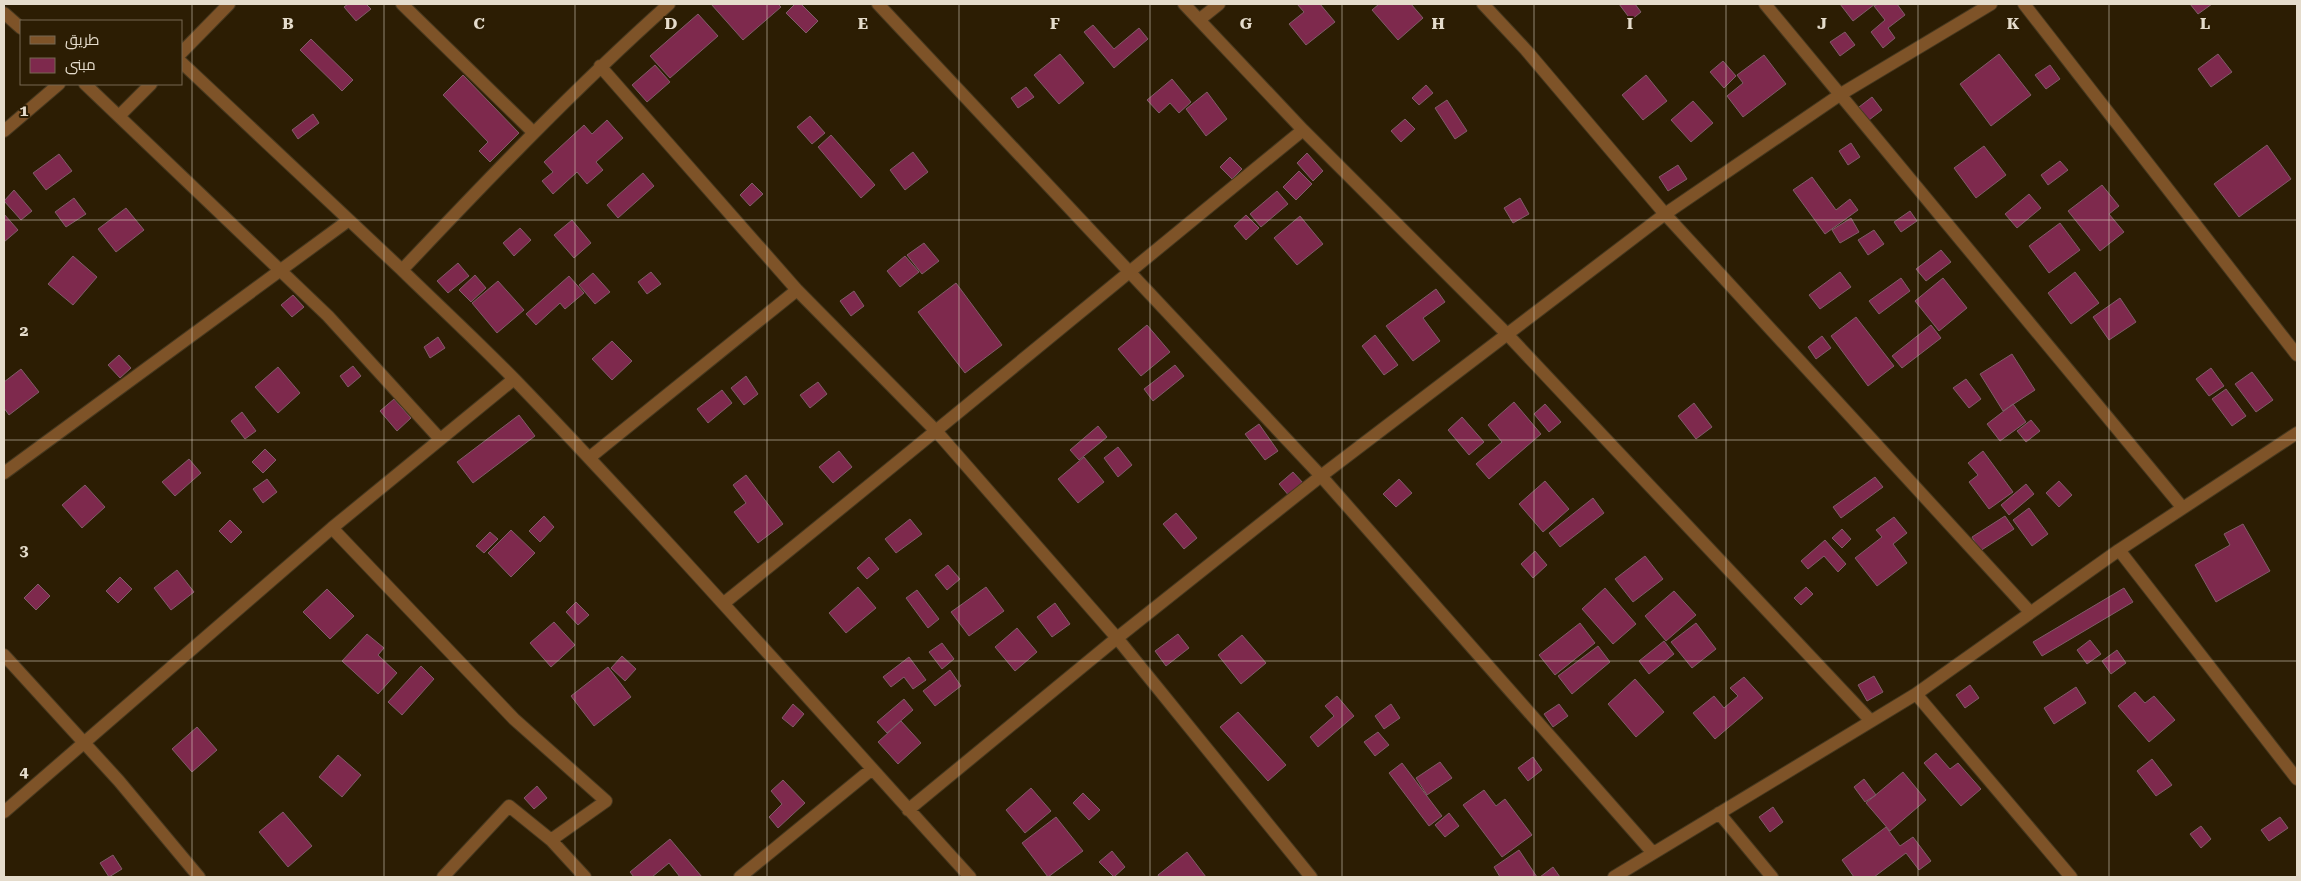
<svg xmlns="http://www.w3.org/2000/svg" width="2301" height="881" viewBox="0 0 2301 881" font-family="'Roboto Serif',Cairo,serif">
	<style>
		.building { fill: #7e294d; stroke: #7f5d68 }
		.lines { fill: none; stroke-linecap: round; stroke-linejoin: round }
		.street-casing { stroke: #46381f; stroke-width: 14 }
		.street { stroke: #7e5328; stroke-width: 12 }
		.grid { fill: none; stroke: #e5dccc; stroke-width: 1; stroke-opacity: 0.55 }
		.grid-label { font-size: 16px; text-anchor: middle; font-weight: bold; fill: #e5dccc; stroke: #2c1d03; stroke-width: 4; stroke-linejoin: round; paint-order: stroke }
	</style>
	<rect width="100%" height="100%" fill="#2c1d03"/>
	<!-- building -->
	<path class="building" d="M348,4H366L371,9L356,21L344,7Z
		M711,4H778L781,7L743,40Z
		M795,4H801L818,21L806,33L786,13Z
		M1297,4H1320L1335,22L1306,45L1289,24L1304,12Z
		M1379,4H1411L1423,18L1398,40L1372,10Z
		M1619,4H1635L1641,12L1631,20Z
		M1840,4H1875L1853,21Z
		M1878,4H1897L1905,15L1888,28L1895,38L1883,48L1871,32L1885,20L1874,6Z
		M2190,4H2212L2198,14Z
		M698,14L718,36L670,78L650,56Z
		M1093,25L1114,49L1139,28L1148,39L1114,68L1084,32Z
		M1845,32L1855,45L1840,56L1830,42Z
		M311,39L353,80L342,91L300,50Z
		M1060,54L1084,83L1059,104L1034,75Z
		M1999,54L2031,95L1991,126L1960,84Z
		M2218,54L2232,72L2211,87L2198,69Z
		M1764,55L1786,84L1743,117L1727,96L1743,83L1737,75Z
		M1723,61L1736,76L1724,88L1710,72Z
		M655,65L670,82L647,102L632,85Z
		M2050,65L2060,79L2046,89L2035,75Z
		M463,75L519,133L490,162L479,151L488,142L443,95Z
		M1646,75L1667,101L1643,120L1622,95Z
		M1172,79L1191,102L1179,113L1170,103L1159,113L1147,100Z
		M1426,85L1433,93L1419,105L1412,98Z
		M1026,87L1034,97L1018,108L1011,98Z
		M1207,92L1227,119L1206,136L1186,109Z
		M1872,97L1882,110L1869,120L1859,107Z
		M1447,100L1467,131L1455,139L1435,108Z
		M1693,101L1713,123L1691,142L1671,120Z
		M313,114L319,123L298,139L292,130Z
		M810,116L825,133L812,144L797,127Z
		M1405,119L1415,129L1401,142L1391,131Z
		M607,120L623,138L596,162L603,170L587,184L577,172L553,194L542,181L553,172L544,162L584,125L592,134Z
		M831,135L875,185L861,198L818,147Z
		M1851,143L1860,157L1848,165L1839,151Z
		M2267,145L2291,179L2239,217L2214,184Z
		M1984,146L2006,175L1976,198L1954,168Z
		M913,152L928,172L905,190L890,170Z
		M1307,153L1323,171L1313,181L1297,163Z
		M59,154L72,171L46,190L33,173Z
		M1230,157L1242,169L1232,179L1220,167Z
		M2060,161L2068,170L2048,185L2041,175Z
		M1678,165L1687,179L1668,191L1659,177Z
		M1299,171L1312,184L1296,200L1283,187Z
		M643,173L654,186L618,218L607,205Z
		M1812,177L1836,210L1850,199L1858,210L1825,234L1793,190Z
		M752,183L763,194L750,206L740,195Z
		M2102,185L2119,206L2109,214L2124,232L2100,251L2068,211Z
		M14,190L32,211L21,220L4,201Z
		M1277,191L1288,204L1261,227L1250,214Z
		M2029,194L2041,208L2017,228L2005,214Z
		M74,198L86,214L66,227L55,212Z
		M1520,198L1529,214L1513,223L1504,208Z
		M126,208L144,230L116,252L98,229Z
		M1910,211L1917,221L1901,232L1894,222Z
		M4,214L18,230L4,242Z
		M1246,215L1259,228L1246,240L1234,226Z
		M1300,216L1323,244L1297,265L1274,238Z
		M1851,218L1859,232L1840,243L1832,230Z
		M572,220L591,243L574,258L554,235Z
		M2060,223L2080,250L2049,273L2029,246Z
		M520,228L531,240L514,256L503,243Z
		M1874,230L1884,244L1868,255L1858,240Z
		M924,243L939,261L922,274L907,255Z
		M1941,250L1951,262L1926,281L1916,269Z
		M73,256L97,277L73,305L48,284Z
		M905,256L919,272L900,287L887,271Z
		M458,263L469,276L448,293L437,281Z
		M651,272L661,284L647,294L638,282Z
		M1840,272L1851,287L1820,309L1809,295Z
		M2075,272L2099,303L2071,324L2048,293Z
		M593,273L610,292L595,304L579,285Z
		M475,275L486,288L471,302L459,290Z
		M569,276L584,293L565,309L560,303L536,325L526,314Z
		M1901,278L1910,291L1879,314L1869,301Z
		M1943,278L1967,308L1939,331L1915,301Z
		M498,281L524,310L497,333L472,303Z
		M956,283L1002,345L965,373L918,312Z
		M1436,289L1445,302L1423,318L1440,341L1413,361L1386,326Z
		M854,291L864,306L851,316L840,301Z
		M293,295L304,307L292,317L281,305Z
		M2120,298L2136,322L2109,340L2093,317Z
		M1856,317L1894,366L1868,386L1831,336Z
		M1147,325L1170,352L1141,376L1118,349Z
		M1931,325L1941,338L1902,368L1892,356Z
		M1375,335L1398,365L1384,375L1362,346Z
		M1822,336L1831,348L1816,359L1808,347Z
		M438,337L445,348L430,358L424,347Z
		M612,341L632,361L612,380L592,359Z
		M2012,354L2035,390L2003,411L1980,374Z
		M119,355L131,368L120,378L108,365Z
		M1175,365L1184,376L1153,401L1144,389Z
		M353,366L361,376L348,387L340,376Z
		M278,367L300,393L278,413L255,387Z
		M2211,368L2224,386L2209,396L2196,379Z
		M21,369L39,392L9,415L4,408V382Z
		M2252,372L2273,400L2256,412L2235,384Z
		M746,376L758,394L744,405L731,388Z
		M1966,379L1981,399L1969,408L1953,388Z
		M818,382L827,394L810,408L800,395Z
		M2226,389L2246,416L2232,426L2212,399Z
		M722,390L732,403L708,423L697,409Z
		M394,399L411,418L397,431L380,411Z
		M1514,402L1541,434L1489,479L1476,464L1502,442L1488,425Z
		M1694,403L1712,427L1696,439L1678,416Z
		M1545,404L1561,422L1549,432L1534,414Z
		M2013,404L2026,422L2000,441L1987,424Z
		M242,412L256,431L245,439L231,421Z
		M519,415L535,436L473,483L457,462Z
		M1462,417L1484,442L1469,455L1448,430Z
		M2031,420L2040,431L2026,442L2017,431Z
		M1259,424L1278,451L1265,460L1245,434Z
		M1098,426L1107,437L1079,460L1070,450Z
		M1118,447L1132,465L1118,477L1104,458Z
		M265,449L276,460L263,473L252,462Z
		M839,451L852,467L833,483L819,467Z
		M1983,451L2013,492L1989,509L1969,482L1978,475L1968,463Z
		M1084,457L1104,482L1078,503L1058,479Z
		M189,459L201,473L175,496L162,482Z
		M1293,472L1304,484L1290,497L1279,484Z
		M746,475L783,524L758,543L734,512L746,503L733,485Z
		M1875,477L1883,487L1841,518L1833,507Z
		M267,479L277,492L263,503L253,489Z
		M1399,479L1412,493L1396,507L1383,494Z
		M1545,481L1569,509L1543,532L1519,504Z
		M2059,481L2072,495L2059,507L2046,493Z
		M2026,484L2034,494L2009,515L2001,505Z
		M85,485L105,507L82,528L62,505Z
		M1593,498L1604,513L1560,547L1549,533Z
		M2029,508L2048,534L2032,546L2013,520Z
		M1176,513L1197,538L1184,549L1163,524Z
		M544,516L554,527L540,542L529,531Z
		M2005,516L2014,529L1980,551L1972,537Z
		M1894,517L1907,533L1893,544L1907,563L1877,586L1855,558L1882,537L1876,530Z
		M910,519L922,534L896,553L885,539Z
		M230,520L242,532L231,543L219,531Z
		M2243,524L2270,571L2216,602L2195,565L2230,545L2224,534Z
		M1842,529L1851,539L1842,548L1832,538Z
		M511,530L535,553L511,577L488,553Z
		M490,532L498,539L484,553L476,546Z
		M1825,540L1846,564L1838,572L1824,556L1808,569L1801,561Z
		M1535,551L1547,565L1533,578L1521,564Z
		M1645,556L1663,579L1633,602L1615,579Z
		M869,557L879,569L867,579L857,568Z
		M948,565L960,579L947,590L935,575Z
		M177,570L194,592L171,610L154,588Z
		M120,577L132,589L118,603L106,591Z
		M38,584L50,596L36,610L24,598Z
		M858,587L876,608L846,633L829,613Z
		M986,587L1004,611L969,636L951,612Z
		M1806,587L1813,594L1801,605L1794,598Z
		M1605,588L1636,624L1613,644L1582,609Z
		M2124,588L2133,602L2042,656L2033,642Z
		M327,589L354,616L330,639L303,612Z
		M917,590L939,619L928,628L906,598Z
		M1674,591L1696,615L1666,641L1645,616Z
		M576,602L589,615L578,625L566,612Z
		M1055,603L1070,624L1052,637L1037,617Z
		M554,622L575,645L551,667L530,643Z
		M1580,623L1595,643L1555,675L1539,655Z
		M1696,623L1716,649L1692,668L1671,642Z
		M1017,628L1037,652L1015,671L995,647Z
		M367,634L384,648L378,655L397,673L378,694L342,661Z
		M1178,634L1189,648L1166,666L1155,651Z
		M1242,635L1266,663L1241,684L1218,655Z
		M2090,640L2101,654L2087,664L2077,650Z
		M1664,641L1674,654L1649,674L1639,661Z
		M942,643L954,659L942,669L929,652Z
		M1598,646L1610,662L1572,694L1558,676Z
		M2117,650L2126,663L2111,674L2102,661Z
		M622,656L636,669L625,681L611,668Z
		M909,657L926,680L913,689L904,677L891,687L883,677Z
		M421,666L434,679L402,715L388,702Z
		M608,667L631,697L594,726L571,696Z
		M950,670L961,686L935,706L923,691Z
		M1874,676L1883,692L1867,701L1858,685Z
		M1744,677L1763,698L1715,739L1693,713L1714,696L1724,708L1738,696L1730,688Z
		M1635,679L1664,712L1636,737L1608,704Z
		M1970,685L1979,698L1965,708L1956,695Z
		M2076,687L2086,703L2054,724L2044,708Z
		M2135,692L2145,703L2154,696L2175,720L2149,742L2118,706Z
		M1337,696L1354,716L1318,747L1310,737L1334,716L1325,706Z
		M904,699L913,710L887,733L877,722Z
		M793,704L804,714L793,727L782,718Z
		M1391,704L1400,718L1384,729L1375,716Z
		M1559,704L1568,716L1553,727L1544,714Z
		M1238,712L1286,765L1268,781L1220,727Z
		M901,721L921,743L898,764L878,742Z
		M197,727L217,750L192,772L172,749Z
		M1378,732L1389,745L1375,756L1364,742Z
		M1936,753L1950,769L1958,763L1981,789L1961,806L1924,763Z
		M338,755L361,775L342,797L319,777Z
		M1533,757L1542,770L1528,781L1518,768Z
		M2152,759L2172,785L2156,796L2137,771Z
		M1440,762L1452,778L1427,795L1416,778Z
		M1402,763L1442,816L1429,826L1389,773Z
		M1903,772L1926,800L1890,831L1866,803Z
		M1864,779L1876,795L1865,802L1854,787Z
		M783,780L805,803L778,828L769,817L782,804L771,791Z
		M537,786L547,798L534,809L524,798Z
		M1031,788L1051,811L1025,833L1006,810Z
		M1484,790L1496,806L1505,799L1532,835L1502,857L1463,805Z
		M1083,793L1100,810L1089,820L1073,803Z
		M1773,807L1783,822L1770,832L1759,817Z
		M283,812L312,846L288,867L259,832Z
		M1449,813L1459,826L1445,837L1435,825Z
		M1056,817L1083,851L1048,877L1022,843Z
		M2280,817L2288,828L2269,841L2261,830Z
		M2201,826L2211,839L2201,848L2190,834Z
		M1886,827L1900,846L1913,837L1931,861L1919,870L1906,853L1874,877H1854L1842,860Z
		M670,839L702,877H680L669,863L652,877H634L630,872Z
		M1519,850L1537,877H1500L1494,867Z
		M1112,851L1125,867L1114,877L1099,862Z
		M1187,852L1206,877H1159L1158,875Z
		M113,855L122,869L109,877L100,863Z
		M1553,867L1560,877H1540Z"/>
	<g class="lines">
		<defs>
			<path id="street" d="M402,4L533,132
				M669,4C575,88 489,178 402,270C440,307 479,343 516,381C671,542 819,711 970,877
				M878,4L1321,476L1653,853
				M1184,4L1303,130L1506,333L1871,721
				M1483,4L1526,50L1665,214L2030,612
				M1765,4L2182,507
				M2024,4L2297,355
				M4,13L21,28
				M1199,20L1219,4
				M181,53L229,4
				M181,62L349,220
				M600,66L797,290L937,432L1117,638L1311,877
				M85,84L328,316L440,439
				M119,116L151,84
				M4,131L59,84
				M589,458L797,290
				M4,473L349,220L402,270
				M332,528L514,719L606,801L551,840L585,877
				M2119,550L2297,779
				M724,603C918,447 1110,287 1303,130
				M4,655L119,781L199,877
				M1916,694L2071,877
				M908,810L1117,638L1321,476L1665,214L1841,94L1991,4
				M4,812L332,528L514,379
				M1719,813L1772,877
				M443,877L509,806L551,840
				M740,877L872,769
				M1614,877L1916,694L2119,550L2297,433"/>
		</defs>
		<!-- street casing -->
		<use href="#street" class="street-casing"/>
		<!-- street -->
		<use href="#street" class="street"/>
	</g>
	<!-- grid -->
	<path class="grid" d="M192,4V877M384,4V877M575,4V877M767,4V877M959,4V877M1150,4V877M1342,4V877M1534,4V877M1726,4V877M1918,4V877M2109,4V877M4,220H2297M4,440H2297M4,661H2297"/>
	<g class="grid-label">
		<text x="288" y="29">B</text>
		<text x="479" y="29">C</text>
		<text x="671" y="29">D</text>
		<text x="863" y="29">E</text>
		<text x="1055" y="29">F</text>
		<text x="1246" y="29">G</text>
		<text x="1438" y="29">H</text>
		<text x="1630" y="29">I</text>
		<text x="1822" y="29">J</text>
		<text x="2013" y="29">K</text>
		<text x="2205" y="29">L</text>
		<text x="24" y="116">1</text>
		<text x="24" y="336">2</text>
		<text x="24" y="556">3</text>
		<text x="24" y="777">4</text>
	</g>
	<!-- border -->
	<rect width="2301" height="881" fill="none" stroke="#e5dccc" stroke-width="10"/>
	<!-- legend -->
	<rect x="20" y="20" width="162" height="65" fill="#2c1d03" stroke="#766953"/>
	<rect x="30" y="36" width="25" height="8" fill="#7e5328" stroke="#766953"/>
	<text x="65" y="45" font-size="15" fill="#e5dccc">طريق</text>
	<rect x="30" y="58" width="25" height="15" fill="#7e294d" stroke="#766953"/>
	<text x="65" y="70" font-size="15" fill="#e5dccc">مبنى</text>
</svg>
